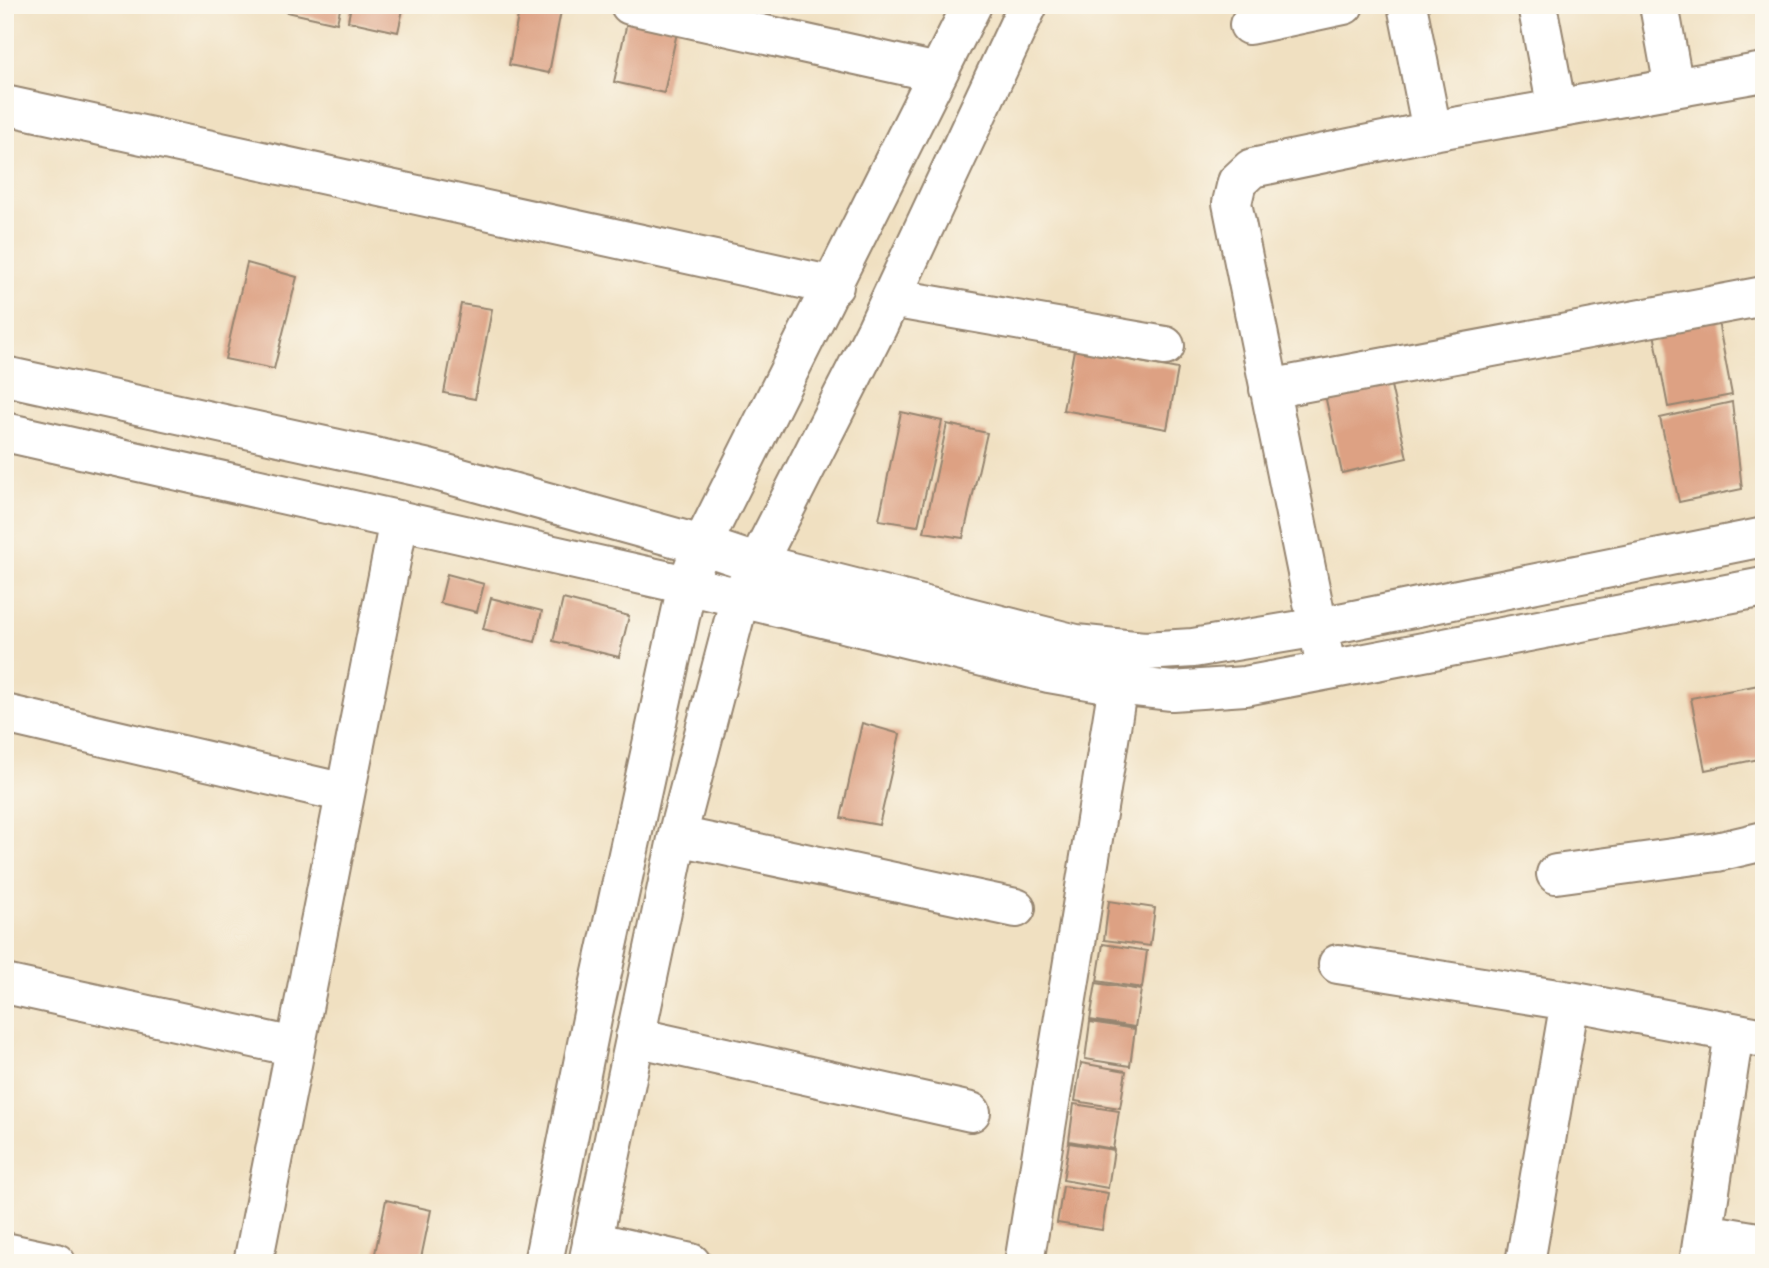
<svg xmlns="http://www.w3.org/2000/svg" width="1769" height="1268" viewBox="0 0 1769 1268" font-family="Dekko,sans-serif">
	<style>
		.building { fill: #dda183 }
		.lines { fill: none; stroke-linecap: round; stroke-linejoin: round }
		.minor-casing { stroke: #968570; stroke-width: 42 }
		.minor { stroke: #fff; stroke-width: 38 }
	</style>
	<rect width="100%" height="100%" fill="#fbf7ec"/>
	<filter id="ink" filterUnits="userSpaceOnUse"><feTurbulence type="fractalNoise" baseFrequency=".0143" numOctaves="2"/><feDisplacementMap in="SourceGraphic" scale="14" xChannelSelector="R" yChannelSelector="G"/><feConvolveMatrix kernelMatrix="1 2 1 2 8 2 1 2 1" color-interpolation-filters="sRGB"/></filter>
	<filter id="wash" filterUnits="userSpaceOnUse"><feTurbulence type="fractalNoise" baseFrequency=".00686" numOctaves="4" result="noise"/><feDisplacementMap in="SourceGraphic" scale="28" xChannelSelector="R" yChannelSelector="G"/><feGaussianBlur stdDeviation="1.57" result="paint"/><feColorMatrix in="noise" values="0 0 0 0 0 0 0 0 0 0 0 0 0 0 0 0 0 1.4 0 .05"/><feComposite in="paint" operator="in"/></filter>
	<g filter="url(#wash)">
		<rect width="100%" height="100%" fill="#f0e0c1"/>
		<g id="blocks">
			<!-- building -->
			<path class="building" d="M289,5H341L337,23L287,12Z
				M351,5H404L398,32L348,21Z
				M520,5L561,11L549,73L509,65Z
				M629,13L679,23L664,93L614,82Z
				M247,263L297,277L274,369L225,359Z
				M461,304L492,309L475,399L444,393Z
				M1717,316L1732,395L1668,407L1653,328Z
				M1074,350L1178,369L1167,429L1063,410Z
				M1390,381L1407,458L1342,473L1325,395Z
				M1732,402L1742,489L1679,502L1660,418Z
				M901,412L942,421L918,526L879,520Z
				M947,424L987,433L963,538L924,532Z
				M447,574L484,584L477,612L440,603Z
				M491,598L542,611L535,642L483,629Z
				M563,599L629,616L619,657L553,641Z
				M1764,684V758L1705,770L1691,698Z
				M862,723L900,734L879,825L841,818Z
				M1109,901L1155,908L1150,946L1104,940Z
				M1103,944L1147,951L1142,988L1097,981Z
				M1096,983L1141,990L1135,1027L1090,1020Z
				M1090,1022L1135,1029L1130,1066L1085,1059Z
				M1081,1063L1126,1071L1120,1108L1075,1101Z
				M1074,1104L1119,1111L1113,1149L1069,1141Z
				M1069,1143L1114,1150L1108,1188L1063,1180Z
				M1063,1186L1108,1193L1102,1230L1057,1223Z
				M386,1200L431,1210L420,1263H373Z
				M1714,1256L1742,1261V1263H1713Z"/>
		</g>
	</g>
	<g filter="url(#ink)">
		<use href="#blocks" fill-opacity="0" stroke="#968570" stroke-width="2"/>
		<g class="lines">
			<defs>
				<path id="minor" d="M630,5L938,73
					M1407,5L1432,131
					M1537,5L1557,109
					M1659,5L1674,88
					M1249,25L1344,5
					M5,105L834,286
					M891,298L1165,346
					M5,376L425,468L702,545L756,563L1076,644L1144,651L1193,648L1319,627L1764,537
					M1269,389L1764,296
					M5,432L687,585L1049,673L1117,685L1172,691L1245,686L1764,587
					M1323,652L1232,203L1237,182L1252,168L1432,131L1764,72
					M5,714L345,793
					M678,836L1016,908
					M1556,874L1717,852L1764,841
					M1338,964L1570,1001L1764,1038
					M5,984L295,1047
					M635,1037L971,1112
					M1704,1233L1764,1243
					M592,1241L691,1263
					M5,1252L56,1263
					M253,1263L399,520
					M543,1263L593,1014L687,585L702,545L972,5
					M588,1263L680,825L740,597L877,328L1028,5
					M1024,1263L1122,660
					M1525,1263L1570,1001
					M1699,1263L1734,1033"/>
			</defs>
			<!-- minor casing -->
			<use href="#minor" class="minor-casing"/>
			<!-- minor -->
			<use href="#minor" class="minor"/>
		</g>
	</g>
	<!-- margin -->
	<rect width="1769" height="1268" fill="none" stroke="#fbf7ec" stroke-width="28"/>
</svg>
